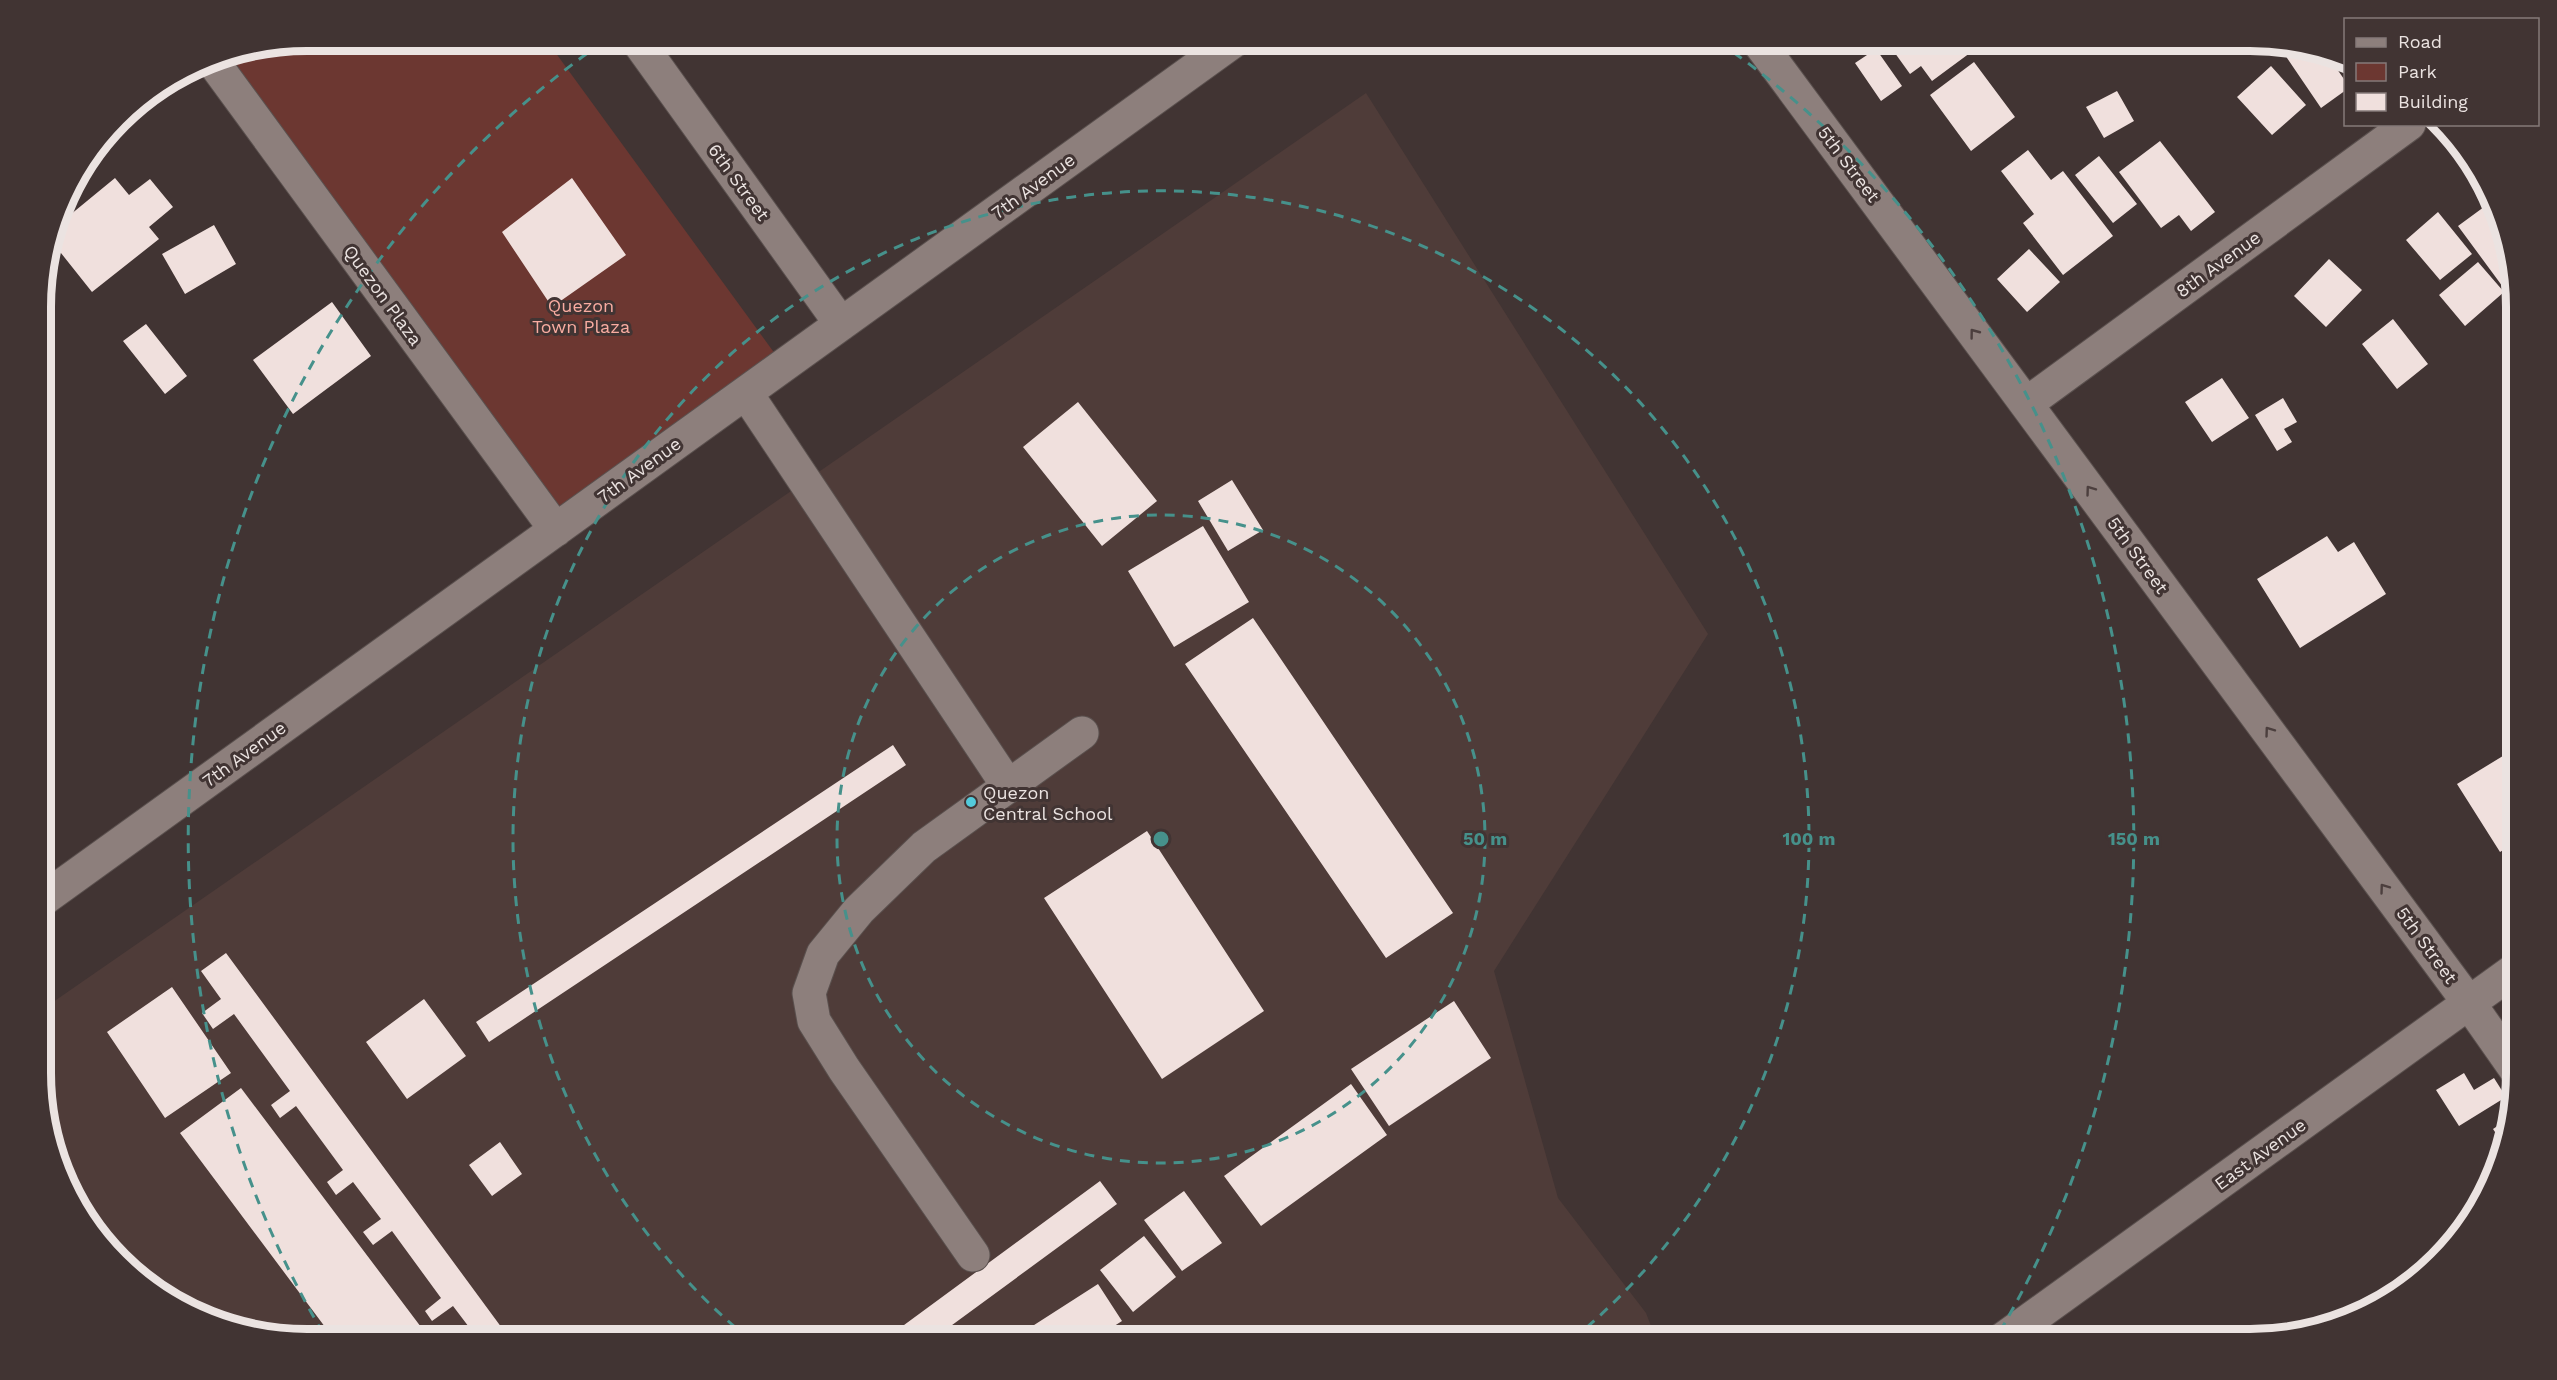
<svg xmlns="http://www.w3.org/2000/svg" width="2557" height="1380" viewBox="0 0 2557 1380" font-family="'Work Sans',sans-serif">
	<style>
		.built { fill: #4f3c39 }
		.green { fill: #6c3731 }
		.building { fill: #f0e0dd }
		.lines { fill: none; stroke-linecap: round; stroke-linejoin: round }
		.minor-casing { stroke: #5a504e; stroke-width: 35 }
		.minor { stroke: #8d7f7c; stroke-width: 33 }
		.oneway { stroke: #4c3f3e }
		.ring { fill: none; stroke: #46918b; stroke-width: 3; stroke-dasharray: 10 8 }
		.poi-dot { fill: #53cbdb; stroke: #413433; stroke-width: 2 }
		.labels { text-anchor: middle; dominant-baseline: central; stroke-width: 6; stroke-linejoin: round; paint-order: stroke }
		.street-label { font-size: 18px; fill: #ebe3e1; stroke: #413433 }
		.park-label { font-size: 18px; fill: #f9aca1; stroke: #413433 }
		.poi-label { font-size: 18px; fill: #ebe3e1; stroke: #413433; text-anchor: start }
		.rim { fill: none; stroke: #ebe3e1; stroke-width: 8 }
		.centre { fill: #46918b; stroke: #413433; stroke-width: 3 }
		.ring-label { font-size: 18px; text-anchor: middle; font-weight: bold; fill: #46918b; stroke: #413433; stroke-width: 6; stroke-linejoin: round; paint-order: stroke }
	</style>
	<rect width="100%" height="100%" fill="#413433"/>
	<!-- built -->
	<path class="built" d="M1366,93L1708,634L1494,971L1558,1198L1646,1313L1656,1339H307L189,1312L95,1235L61,1175L43,1108V1009Z"/>
	<!-- green -->
	<path class="green" d="M307,41H547L778,358L566,524L227,56Z"/>
	<!-- building -->
	<path class="building" d="M1889,40H1966L1974,50L1932,81L1921,66L1910,74L1887,42Z
		M1876,49L1902,86L1881,101L1855,63Z
		M2288,49L2330,59L2346,82V90L2321,108L2283,52Z
		M1974,62L2015,117L1971,151L1930,95Z
		M2271,66L2306,105L2272,135L2237,97Z
		M2117,91L2134,121L2104,138L2086,107Z
		M2160,141L2215,212L2191,231L2179,215L2161,228L2119,172Z
		M2028,150L2051,180L2063,171L2113,236L2063,275L2023,223L2034,214L2001,171Z
		M2099,156L2137,204L2113,223L2075,175Z
		M115,178L129,195L150,179L173,207L149,227L159,239L92,292L53,243L59,224Z
		M572,178L626,255L552,307L502,232Z
		M2488,204L2514,272V302L2458,226Z
		M2438,212L2472,254L2440,280L2406,240Z
		M214,225L236,264L185,294L162,254Z
		M2029,249L2060,282L2027,312L1997,279Z
		M2329,259L2362,290L2326,327L2294,296Z
		M2478,262L2504,292L2465,326L2439,295Z
		M332,302L371,356L293,414L253,360Z
		M2393,319L2428,364L2397,389L2362,344Z
		M146,324L187,376L165,394L123,341Z
		M2222,378L2249,418L2212,442L2185,402Z
		M2283,398L2297,422L2284,429L2292,442L2277,451L2255,415Z
		M1078,402L1157,501L1102,546L1023,447Z
		M1232,480L1263,530L1228,551L1198,501Z
		M1203,526L1249,602L1174,647L1128,571Z
		M2327,536L2338,552L2354,542L2386,594L2300,648L2257,579Z
		M1253,618L1453,913L1386,958L1185,664Z
		M893,745L906,765L489,1042L476,1022Z
		M2516,748V842L2500,852L2457,784Z
		M1147,831L1264,1011L1162,1079L1044,898Z
		M226,953L510,1339H478L453,1306L432,1321L425,1311L441,1298L392,1231L373,1245L363,1232L381,1219L353,1182L336,1195L327,1182L343,1170L296,1106L280,1118L271,1105L290,1091L234,1014L213,1029L202,1013L221,999L201,971Z
		M172,987L231,1073L165,1118L107,1032Z
		M424,999L466,1056L407,1099L366,1042Z
		M1454,1001L1491,1058L1389,1126L1351,1069Z
		M2464,1073L2474,1090L2494,1078L2506,1097L2459,1126L2436,1090Z
		M1351,1084L1387,1135L1261,1226L1224,1176Z
		M241,1088L430,1339H334L180,1133Z
		M2505,1121L2501,1141L2493,1129Z
		M500,1142L522,1174L492,1196L469,1165Z
		M1100,1181L1117,1204L933,1339H885Z
		M1184,1191L1222,1243L1182,1271L1144,1220Z
		M1144,1236L1176,1277L1133,1312L1100,1270Z
		M1098,1284L1122,1321L1094,1339H1040L1031,1327Z"/>
	<g class="lines">
		<defs>
			<path id="minor" d="M637,40L841,324
				M1757,40L2469,1003L2516,1070
				M211,59L556,530
				M746,393L1008,786
				M2026,404L2409,124
				M42,900L1235,40
				M973,1255L844,1069L814,1021L809,993L823,954L859,910L924,847L1082,733
				M2003,1339L2516,969"/>
		</defs>
		<!-- minor casing -->
		<use href="#minor" class="minor-casing"/>
		<!-- minor -->
		<use href="#minor" class="minor"/>
	</g>
	<!-- one-way arrows -->
	<defs><path id="oneway-chevron" d="M-2-3.5L2.5 0L-2 3.5" fill="none" stroke-width="1.6" stroke-linecap="round" stroke-linejoin="round" transform="scale(1.5)"/></defs>
	<g class="oneway">
		<use href="#oneway-chevron" transform="translate(1974 333) rotate(-127)"/>
		<use href="#oneway-chevron" transform="translate(2090 490) rotate(-126)"/>
		<use href="#oneway-chevron" transform="translate(2269 731) rotate(-126)"/>
		<use href="#oneway-chevron" transform="translate(2384 888) rotate(-126)"/>
	</g>
	<!-- distance rings -->
	<g class="ring">
		<circle cx="1161" cy="839" r="324"/>
		<path d="M749 1339A648 648 0 1 1 1573 1339"/>
		<path d="M323 1333A973 973 0 0 1 603 42M1719 42A973 973 0 0 1 1999 1333"/>
	</g>
	<!-- markers -->
	<circle class="poi-dot" cx="971" cy="802" r="6"/>
	<g class="labels">
		<!-- street labels -->
		<g class="street-label">
			<text transform="translate(1849 164) rotate(53)">5th Street</text>
			<text transform="translate(739 182) rotate(54)">6th Street</text>
			<text transform="translate(1033 186) rotate(-36)">7th Avenue</text>
			<text transform="translate(2218 264) rotate(-36)">8th Avenue</text>
			<text transform="translate(383 295) rotate(54)">Quezon Plaza</text>
			<text transform="translate(639 470) rotate(-36)">7th Avenue</text>
			<text transform="translate(2138 555) rotate(54)">5th Street</text>
			<text transform="translate(244 754) rotate(-36)">7th Avenue</text>
			<text transform="translate(2427 945) rotate(54)">5th Street</text>
			<text transform="translate(2260 1154) rotate(-36)">East Avenue</text>
		</g>
		<!-- park labels -->
		<g class="park-label">
			<text x="581" y="305">Quezon<tspan x="581" dy="21">Town Plaza</tspan></text>
		</g>
		<!-- poi labels -->
		<g class="poi-label">
			<text x="983" y="792">Quezon<tspan x="983" dy="21">Central School</tspan></text>
		</g>
	</g>
	<!-- crop -->
	<path d="M0 0H2557V1380H0ZM307 51H2250A256 256 0 0 1 2506 307V1073A256 256 0 0 1 2250 1329H307A256 256 0 0 1 51 1073V307A256 256 0 0 1 307 51Z" fill="#413433" fill-rule="evenodd"/>
	<path class="rim" d="M307 51H2250A256 256 0 0 1 2506 307V1073A256 256 0 0 1 2250 1329H307A256 256 0 0 1 51 1073V307A256 256 0 0 1 307 51Z"/>
	<circle cx="1161" cy="839" r="9" class="centre"/>
	<g class="ring-label">
		<text x="1485" y="845">50 m</text>
		<text x="1809" y="845">100 m</text>
		<text x="2134" y="845">150 m</text>
	</g>
	<!-- legend -->
	<rect x="2344" y="18" width="195" height="108" fill="#413433" stroke="#857a79" stroke-width="1.5"/>
	<rect x="2356" y="38" width="30" height="9" fill="#8d7f7c" stroke="#857a79" stroke-width="1.5"/>
	<text x="2398" y="48" font-size="18" fill="#ebe3e1">Road</text>
	<rect x="2356" y="63" width="30" height="18" fill="#6c3731" stroke="#857a79" stroke-width="1.5"/>
	<text x="2398" y="78" font-size="18" fill="#ebe3e1">Park</text>
	<rect x="2356" y="93" width="30" height="18" fill="#f0e0dd" stroke="#857a79" stroke-width="1.5"/>
	<text x="2398" y="108" font-size="18" fill="#ebe3e1">Building</text>
</svg>
